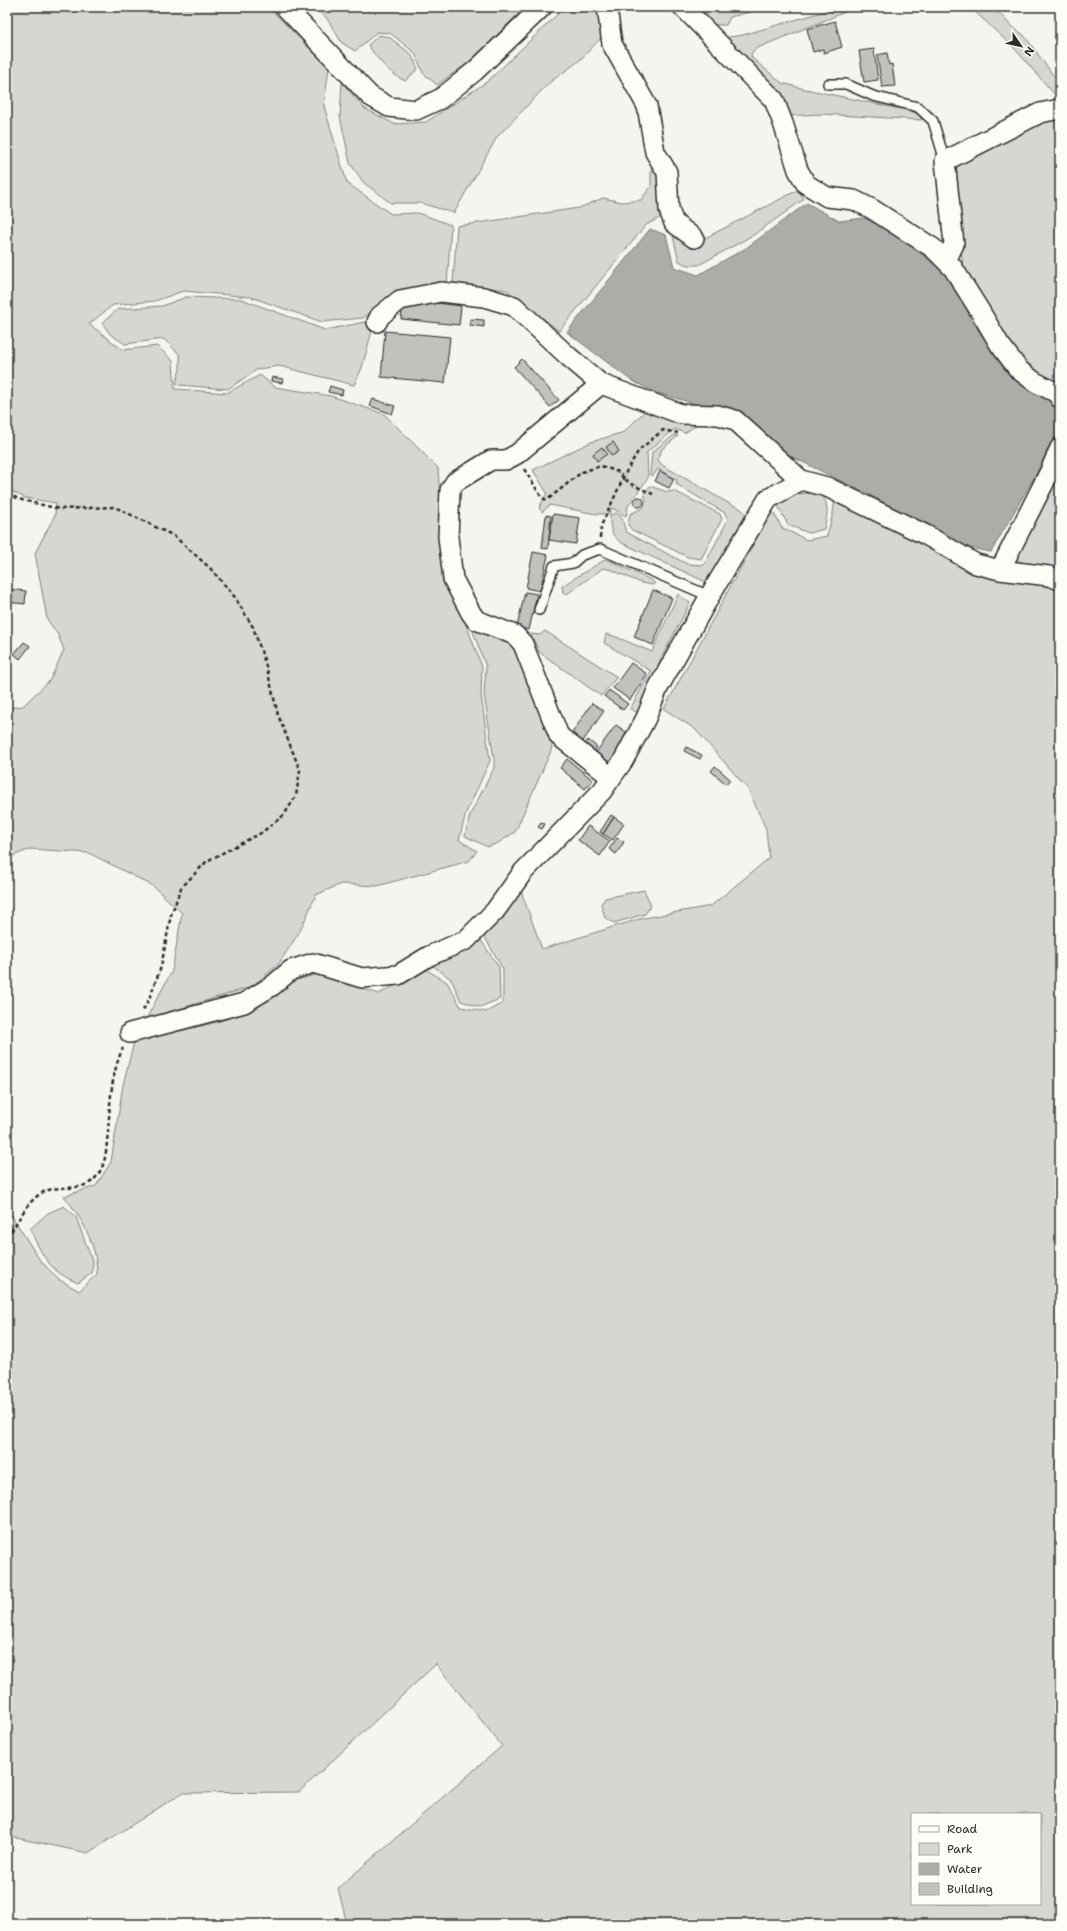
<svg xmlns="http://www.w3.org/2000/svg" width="1067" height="1931" viewBox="0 0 1067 1931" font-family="'Shantell Sans',sans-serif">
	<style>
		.green { fill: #d7d6d2; stroke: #81807e; fill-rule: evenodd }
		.water { fill: #adaca9; stroke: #797877 }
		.building { fill: #c2c1be; stroke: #2b2b2b }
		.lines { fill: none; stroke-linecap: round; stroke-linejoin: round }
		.service-casing { stroke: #2b2b2b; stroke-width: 12 }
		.minor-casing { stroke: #2b2b2b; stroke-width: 22 }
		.path { stroke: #2b2b2b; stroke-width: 2.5; stroke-dasharray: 4 3; stroke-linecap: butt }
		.service { stroke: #fdfcf7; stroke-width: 9 }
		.minor { stroke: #fdfcf7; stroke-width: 19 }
	</style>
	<rect width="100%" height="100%" fill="#f5f4ef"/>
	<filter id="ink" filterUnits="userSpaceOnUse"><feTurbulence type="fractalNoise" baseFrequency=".025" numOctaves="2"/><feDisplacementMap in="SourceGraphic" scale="8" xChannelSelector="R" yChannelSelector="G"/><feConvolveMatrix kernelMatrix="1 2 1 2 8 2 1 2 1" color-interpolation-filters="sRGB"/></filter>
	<g filter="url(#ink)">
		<!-- green -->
		<path class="green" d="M7,7H268L329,67L324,106L347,183L391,214L418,213L451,225L447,286L405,291L363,318L322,322L251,297L183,291L155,301L113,305L89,324L123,350L157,346L173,361L175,389L227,393L260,375L275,387L331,396L384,414L438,468L441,518L448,576L482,667L481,694L490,761L466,813L459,840L477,851L469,861L377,886L341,884L316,895L300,931L278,965L251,987L146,1019L172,971L182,913L153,886L89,853L31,849L7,858V708L23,706L50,680L64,650L58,635L47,619L35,553L55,515L56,503L25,498L7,489Z
			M312,7H525L472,60L437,85L423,73L415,53L390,33L377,32L355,51L342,43L326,17Z
			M565,7H598L602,34L600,39L579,61L550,82L497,137L454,213L420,203H391L364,183L350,163L340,116L342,82L364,108L394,124L426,122L488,81Z
			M705,7H770L730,17L726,25H713L706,17Z
			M840,7L846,9L845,12L755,49L751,54L752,58L782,83L805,89L910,111L919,114L922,120L821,114L786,116L722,38L743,35Z
			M970,7H994L1012,27L1024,35L1053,75L1060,80V103H1053L1055,95L1014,48Z
			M379,35L389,37L411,54L418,69L405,81C389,73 378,60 368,45Z
			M1050,119H1060V385L1024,364L963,268L953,168Z
			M651,168L658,177L665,215L646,225L559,331L507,290L453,283L457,226L579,208L603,198L622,202L641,200L651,186Z
			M798,190L804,199L755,234L699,265H687L679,261L671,228L701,243L705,238Z
			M186,297L241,299L325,330L365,322L373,327L362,368L354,385L279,366L258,369L228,389L179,385L176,383L180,369V355L164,339L125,344L110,334L102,323L118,309L162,306Z
			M651,405L704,419L685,433L675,429L647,452L648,478L628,506L626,516L612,508L609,514H596L550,505L542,512L539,508L547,493L533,470L591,442L624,432Z
			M674,435L678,436L662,449L658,460L662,465L730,504L740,508L746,514L714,573L706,582L622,543C610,535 610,528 610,515L616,513L621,516L626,532L687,564L704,565L728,520L725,513L676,484L677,480L658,469L653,476L650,475L652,452Z
			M1060,466V573L1024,564L1017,559L1015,551Z
			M650,486L667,492L674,491L720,514L722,519L701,559L688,557L632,530L628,525L630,514L643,508L646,501L644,493Z
			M818,493C831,502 827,516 824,529L809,533L788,525L778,506L788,494Z
			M835,499L975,569L1060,584V1924H347L338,1888L502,1746L436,1664L299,1792L182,1793L88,1853L7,1836V1208L39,1259L58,1279L79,1291L97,1274C97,1245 82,1218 64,1196L96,1186L111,1162L123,1085L134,1042L217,1022L249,1012L294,981L318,974L379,994L425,969L447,982L461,1007L486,1012L503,1003V969L484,936L520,888L542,949L639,919L711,906L769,858L766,829L748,789L695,729L664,709L772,510L782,528L807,540L827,536L833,513ZM912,1814H1040V1904H912Z
			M606,559L651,580L655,583L653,585L641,583L612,570L603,568L567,594L563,593L562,586Z
			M678,594L690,603L662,657L641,707L636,712L630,709L651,671L604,643L606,634L614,636L652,652Z
			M471,626L512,640L553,741L551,751L515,832L498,843L488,847L465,836L470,815L494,768V759L484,693L486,667Z
			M545,631L617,677L601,696L539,652L531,634L540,635Z
			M644,890L651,905L645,914L614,923L605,918L601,904L605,898Z
			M480,939L499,967L500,999L480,1007L461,1001L451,979L432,965L445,960Z
			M64,1206L76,1217L93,1263L92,1273L78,1283C49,1271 43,1257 30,1229L48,1213Z"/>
		<!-- water -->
		<path class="water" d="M807,203L839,221L864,218L892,230L944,272L961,295L971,320L1011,376L1049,397L1057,408L1060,427L1040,467L991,552L970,548L930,529L872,496L786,454L749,419L727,408H710L654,392L629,379L567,332L650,229L666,235L674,267L698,275L746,248Z"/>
		<!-- building -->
		<path class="building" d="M835,21L842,47L824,53L823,49L813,52L807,29Z
			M874,49L878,80L864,82L859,51Z
			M887,53L889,65L892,64L895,86L882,87L877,55Z
			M422,301L461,306L459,325L401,319L403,304Z
			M470,319L484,320V327L470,325Z
			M385,331L450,337L445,383L381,377Z
			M522,359L559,400L550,407L514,367Z
			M272,377L283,379L282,383L271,381Z
			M330,386L343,390L342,395L328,392Z
			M373,399L395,406L392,414L370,406Z
			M613,442L619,451L612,456L606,447Z
			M602,447L607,454L597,461L593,454Z
			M660,471L674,479L669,488L655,481Z
			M634 502a5 5 0 1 1 10 0a5 5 0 1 1-10 0Z
			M553,514L580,518L576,544L549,540Z
			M546,515L551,516L548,549L542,548Z
			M533,552L548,555L540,591L526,588Z
			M7,589L26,591L25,604L7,602Z
			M653,590L672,598L653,645L634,637Z
			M525,592L537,594L529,630L517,627Z
			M24,642L30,646L20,659L14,654Z
			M631,663L647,674L630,700L613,688Z
			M609,690L628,704L623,710L604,696Z
			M592,703L604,711L581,744L570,736Z
			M616,725L629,734L608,765L594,755Z
			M588,740L597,747L593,753L583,747Z
			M686,747L702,755L700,759L684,751Z
			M567,759L593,780L585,789L560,768Z
			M715,766L730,779L726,784L711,771Z
			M611,815L614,817L603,834L600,832Z
			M614,817L624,824L613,840L603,834Z
			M541,822L545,824L542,829L538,827Z
			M588,826L610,841L600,856L578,840Z
			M617,838L624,842L616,854L609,849Z"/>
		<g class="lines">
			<defs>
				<path id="service" d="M828,84H846L873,96L918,107L933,121L945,161
					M539,610L554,566L573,563L582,555L600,549L709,596"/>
				<path id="minor" d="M285,7L370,96L389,107L416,110L440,99L475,71L542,7
					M607,7L612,44L647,106L655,152L667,172L669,210L674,223L694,238
					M683,7L774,100L783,123L798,170L806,184L827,197L854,200L872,209L933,248L953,268L980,311L1000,345L1019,370L1035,382L1057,393L1060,398
					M946,261L954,244L945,161L1040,113L1060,109
					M377,322L380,316L400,300L441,292L484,297L514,306L569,357L601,384L681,414L718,415L735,420L801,480
					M601,384L517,454L506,460H491L455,482L450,490L448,537L453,579L471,613L476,620L515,635L523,644L559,736L611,777
					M1000,570L1050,471L1060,448
					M130,1033L244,1003L272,986L291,970L313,963L362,978L398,975L429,956L466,940L495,911L523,872L602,791L623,761L646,718L658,688L716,585L768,499L801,480L827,487L926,535L976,564L1000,570L1049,576L1060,580"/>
			</defs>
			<!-- service casing -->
			<use href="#service" class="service-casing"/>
			<!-- minor casing -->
			<use href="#minor" class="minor-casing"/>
			<!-- path -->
			<path class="path" d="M524,469L542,498L547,500L582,472L601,466L619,472L623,478L633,485L653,494
				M7,494L22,500L59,509L115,507L174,536L210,568L234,596L253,627L267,669L278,715L300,770L296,796L284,815L261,833L207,861L181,888L171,915L161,967L149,999L142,1012
				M600,538L601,526L627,470L639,450L663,430L678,433
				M7,1237C18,1223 25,1204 40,1194C57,1182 83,1195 97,1176C107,1163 106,1147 108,1132C110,1104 111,1073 123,1048"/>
			<!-- service -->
			<use href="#service" class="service"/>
			<!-- minor -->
			<use href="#minor" class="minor"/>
		</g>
	</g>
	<!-- margin -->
	<rect width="1067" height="1931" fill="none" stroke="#fdfcf7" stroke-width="24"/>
	<rect x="12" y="12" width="1043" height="1907" fill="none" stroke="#2b2b2b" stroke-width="1.5" filter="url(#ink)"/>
	<!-- legend -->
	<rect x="911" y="1813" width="130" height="92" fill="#fdfcf7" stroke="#a9a8a5"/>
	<rect x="919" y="1826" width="20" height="6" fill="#fdfcf7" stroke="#a9a8a5"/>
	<text x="947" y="1833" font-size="12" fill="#2b2b2b">Road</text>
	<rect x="919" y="1843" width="20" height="12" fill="#d7d6d2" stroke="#a9a8a5"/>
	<text x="947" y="1853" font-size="12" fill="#2b2b2b">Park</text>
	<rect x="919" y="1863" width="20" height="12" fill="#adaca9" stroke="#a9a8a5"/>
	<text x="947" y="1873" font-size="12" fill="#2b2b2b">Water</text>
	<rect x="919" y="1883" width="20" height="12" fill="#c2c1be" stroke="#a9a8a5"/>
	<text x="947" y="1893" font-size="12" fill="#2b2b2b">Building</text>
	<!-- north arrow -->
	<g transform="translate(1021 46) rotate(124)" stroke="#fdfcf7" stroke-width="3" paint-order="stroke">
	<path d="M0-3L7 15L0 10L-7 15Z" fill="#2b2b2b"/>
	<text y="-6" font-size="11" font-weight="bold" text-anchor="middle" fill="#2b2b2b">N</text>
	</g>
</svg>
